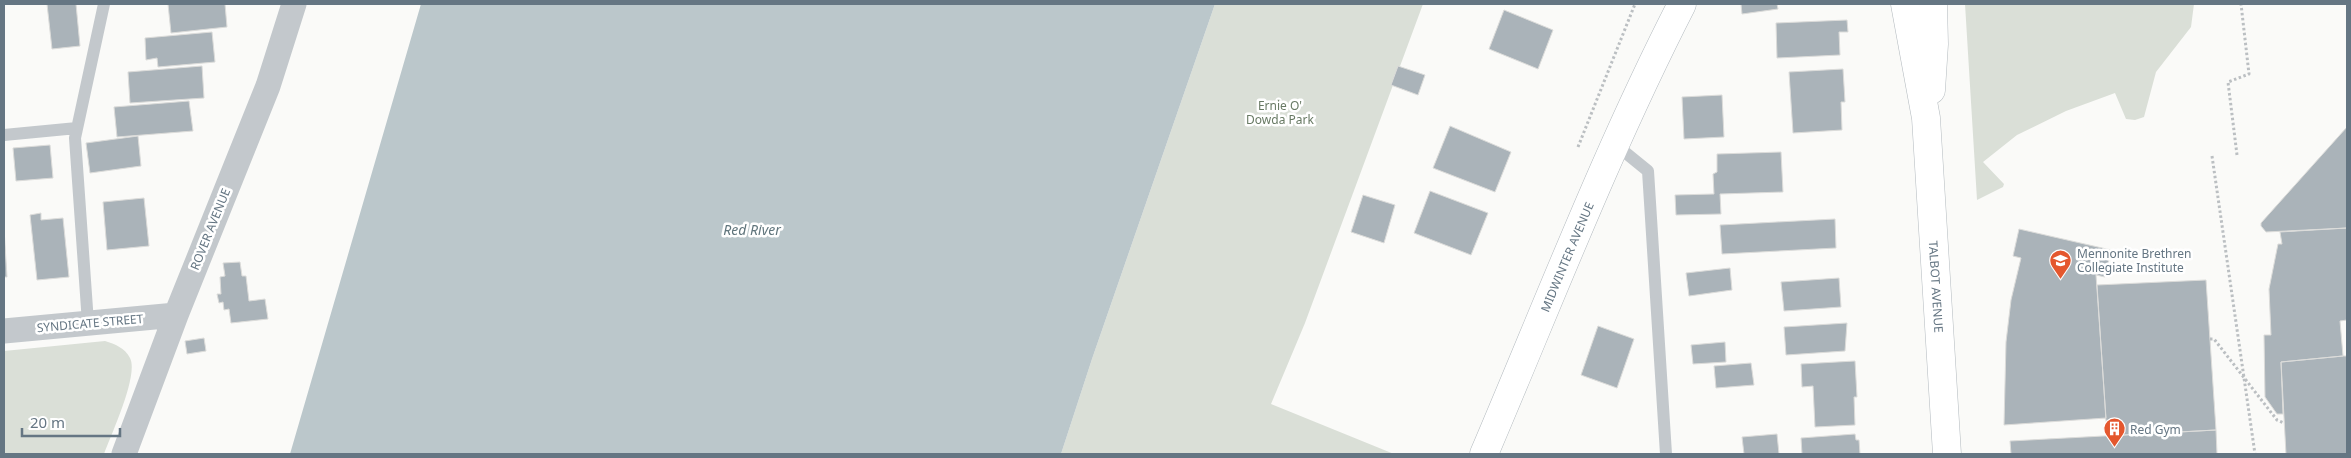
<svg xmlns="http://www.w3.org/2000/svg" width="2351" height="458" viewBox="0 0 2351 458" font-family="'Noto Sans',sans-serif">
	<style>
		.green { fill: #dadfd7 }
		.water { fill: #bbc7cb }
		.building { fill: #aab3b9; stroke: #dcdcda }
		.lines { fill: none; stroke-linecap: round; stroke-linejoin: round }
		.secondary-casing { stroke: #b3babf; stroke-width: 29 }
		.path { stroke: #bbbfc2; stroke-width: 3; stroke-dasharray: 2.5 2.5; stroke-linecap: butt }
		.service { stroke: #c3c8cc; stroke-width: 12 }
		.minor { stroke: #c3c8cc; stroke-width: 25 }
		.secondary { stroke: #fff; stroke-width: 28 }
		.path-bridge { stroke: #bbbfc2; stroke-width: 3; stroke-dasharray: 2.5 2.5; stroke-linecap: butt }
		.labels { text-anchor: middle; dominant-baseline: central; stroke-width: 5; stroke-linejoin: round; paint-order: stroke }
		.park-label { font-size: 12px; fill: #687a64; stroke: #fff }
		.street-label { font-size: 12px; fill: #657683; stroke: #fff }
		.poi-label { font-size: 12px; fill: #657683; stroke: #fff; text-anchor: start }
		.water-label { font-size: 14px; font-style: italic; fill: #60757c; stroke: #fff }
	</style>
	<rect width="100%" height="100%" fill="#fafaf8"/>
	<!-- green -->
	<path class="green" d="M1215,4H1423L1305,323L1271,404L1394,454H1061L1092,359Z
		M1965,4H2194L2191,27L2156,72L2144,117L2135,120L2126,119L2115,93L2066,111L2017,135L1983,162L2004,184L2003,187L1977,200Z
		M105,341C115,344 125,348 130,358C139,375 111,435 104,454H4V351Z"/>
	<!-- water -->
	<path class="water" d="M421,4H1215L1092,359L1061,454H290Z"/>
	<!-- building -->
	<path class="building" d="M47,4H76L80,46L52,49Z
		M168,4H225L227,27L171,33Z
		M1741,4H1777L1778,9L1742,14Z
		M1504,10L1553,30L1538,69L1489,49Z
		M1847,20L1848,32H1839L1840,55L1777,58L1776,23Z
		M212,32L215,62L158,67L157,58L146,60L145,38Z
		M202,66L204,98L130,103L128,72Z
		M1398,66L1425,75L1418,95L1391,85Z
		M1843,69L1845,102H1841L1842,130L1793,133L1789,72Z
		M1722,95L1724,137L1684,139L1682,97Z
		M189,101L193,131L117,137L114,107Z
		M1450,126L1511,152L1495,192L1433,168Z
		M2347,127V228L2266,232L2261,226V223Z
		M138,136L141,166L90,173L86,143Z
		M50,145L53,178L16,181L13,148Z
		M1781,152L1783,192L1720,194L1721,214L1676,215L1675,195L1714,194L1713,174L1717,172V154Z
		M1430,191L1488,213L1471,255L1414,233Z
		M1363,195L1395,205L1384,243L1351,232Z
		M144,198L149,246L107,250L103,202Z
		M41,213V220L63,218L69,277L37,280L30,215Z
		M1835,219L1836,248L1722,254L1720,225Z
		M4,228L7,277H4Z
		M2347,228V320L2340,321L2343,356L2281,362L2283,414H2277L2265,397L2264,335H2271L2269,289L2278,244H2282L2280,232Z
		M2019,229L2111,250L2105,277L2096,275L2106,418L2004,425L2006,342L2011,300L2021,258L2013,256Z
		M240,262L242,276H246L249,301L265,299L268,319L231,323L229,309L224,310L223,302L219,303L217,294H221L220,277L225,276L223,263Z
		M1730,268L1732,290L1689,296L1686,273Z
		M1839,278L1841,307L1784,311L1781,282Z
		M2206,280L2216,430L2107,436L2097,285Z
		M1847,323L1845,351L1786,355L1784,327Z
		M1598,326L1634,339L1617,388L1581,375Z
		M204,338L206,351L187,354L185,341Z
		M1725,342L1726,362L1693,364L1691,345Z
		M2343,356H2347V454H2286L2281,362Z
		M1855,361L1857,397H1854L1855,425L1815,427L1813,386L1802,387L1801,364Z
		M1751,363L1754,385L1716,388L1714,366Z
		M2216,430L2217,454H2011L2010,441Z
		M1777,434L1779,454H1744L1742,437Z
		M1855,434L1856,440H1859L1860,454H1802L1801,438Z"/>
	<g class="lines">
		<defs>
			<g id="secondary">
				<path id="s1" d="M1905,4L1926,118L1947,454"/>
				<path d="M1931,90L1934,44L1933,4"/>
				<path id="s2" d="M1484,454C1548,304 1607,150 1682,4"/>
			</g>
		</defs>
		<!-- secondary casing -->
		<use href="#secondary" class="secondary-casing"/>
		<!-- path -->
		<path class="path" d="M1578,147L1635,4
			M2237,155L2228,82L2249,74L2241,4
			M2212,156L2255,454"/>
		<!-- service -->
		<path class="service" d="M4,135L77,128
			M1616,145L1648,171L1666,454
			M88,323L75,138L104,4"/>
		<!-- minor -->
		<path class="minor" d="M4,331L176,315
			M124,454L176,315L268,86L294,4"/>
		<!-- secondary -->
		<use href="#secondary" class="secondary"/>
		<!-- path-bridge -->
		<path class="path-bridge" d="M2210,339H2214L2277,420L2284,423"/>
	</g>
	<!-- icons -->
	<defs>
		<symbol id="school-pin" viewBox="-11 -11 22 30"><path d="M0 17L-7.5 6A9.5 9.5 0 1 1 7.5 6Z" fill="#e4572e" stroke="#fff"/><path d="M0-5L7-2L0 1L-7-2ZM-4 1L0 2.5L4 1V4Q0 6-4 4Z" fill="#fff"/></symbol>
		<symbol id="building-pin" viewBox="-11 -11 22 30"><path d="M0 17L-7.5 6A9.5 9.5 0 1 1 7.5 6Z" fill="#e4572e" stroke="#fff"/><path d="M-4-6H4V6H1V3H-1V6H-4ZM-2.5-4.3h1.7v1.8h-1.7ZM.8-4.3h1.7v1.8H.8ZM-2.5-1h1.7V.8h-1.7ZM.8-1h1.7V.8H.8Z" fill="#fff"/></symbol>
	</defs>
	<g fill-rule="evenodd">
		<use href="#school-pin" x="2048" y="248" width="25" height="34"/>
		<use href="#building-pin" x="2102" y="416" width="25" height="34"/>
	</g>
	<g class="labels">
		<!-- park labels -->
		<g class="park-label">
			<text x="1280" y="105">Ernie O'<tspan x="1280" dy="14">Dowda Park</tspan></text>
		</g>
		<!-- street labels -->
		<g class="street-label">
			<text transform="translate(210 229) rotate(-68)">ROVER AVENUE</text>
			<text stroke="none"><textPath href="#s2" startOffset="214">MIDWINTER AVENUE</textPath></text>
			<text stroke="none"><textPath href="#s1" startOffset="285">TALBOT AVENUE</textPath></text>
			<text transform="translate(90 323) rotate(-5)">SYNDICATE STREET</text>
		</g>
		<!-- poi labels -->
		<g class="poi-label">
			<text x="2077" y="253">Mennonite Brethren<tspan x="2077" dy="14">Collegiate Institute</tspan></text>
			<text x="2130" y="429">Red Gym</text>
		</g>
		<!-- water labels -->
		<g class="water-label">
			<text x="752" y="229">Red River</text>
		</g>
	</g>
	<!-- border -->
	<rect width="2351" height="458" fill="none" stroke="#657683" stroke-width="10"/>
	<!-- scale -->
	<path d="M22 428v8h98v-8" fill="none" stroke="#657683" stroke-width="2.5"/>
	<text x="30" y="428" font-size="15" fill="#657683" stroke="#ffffff" stroke-width="4" paint-order="stroke">20 m</text>
</svg>
